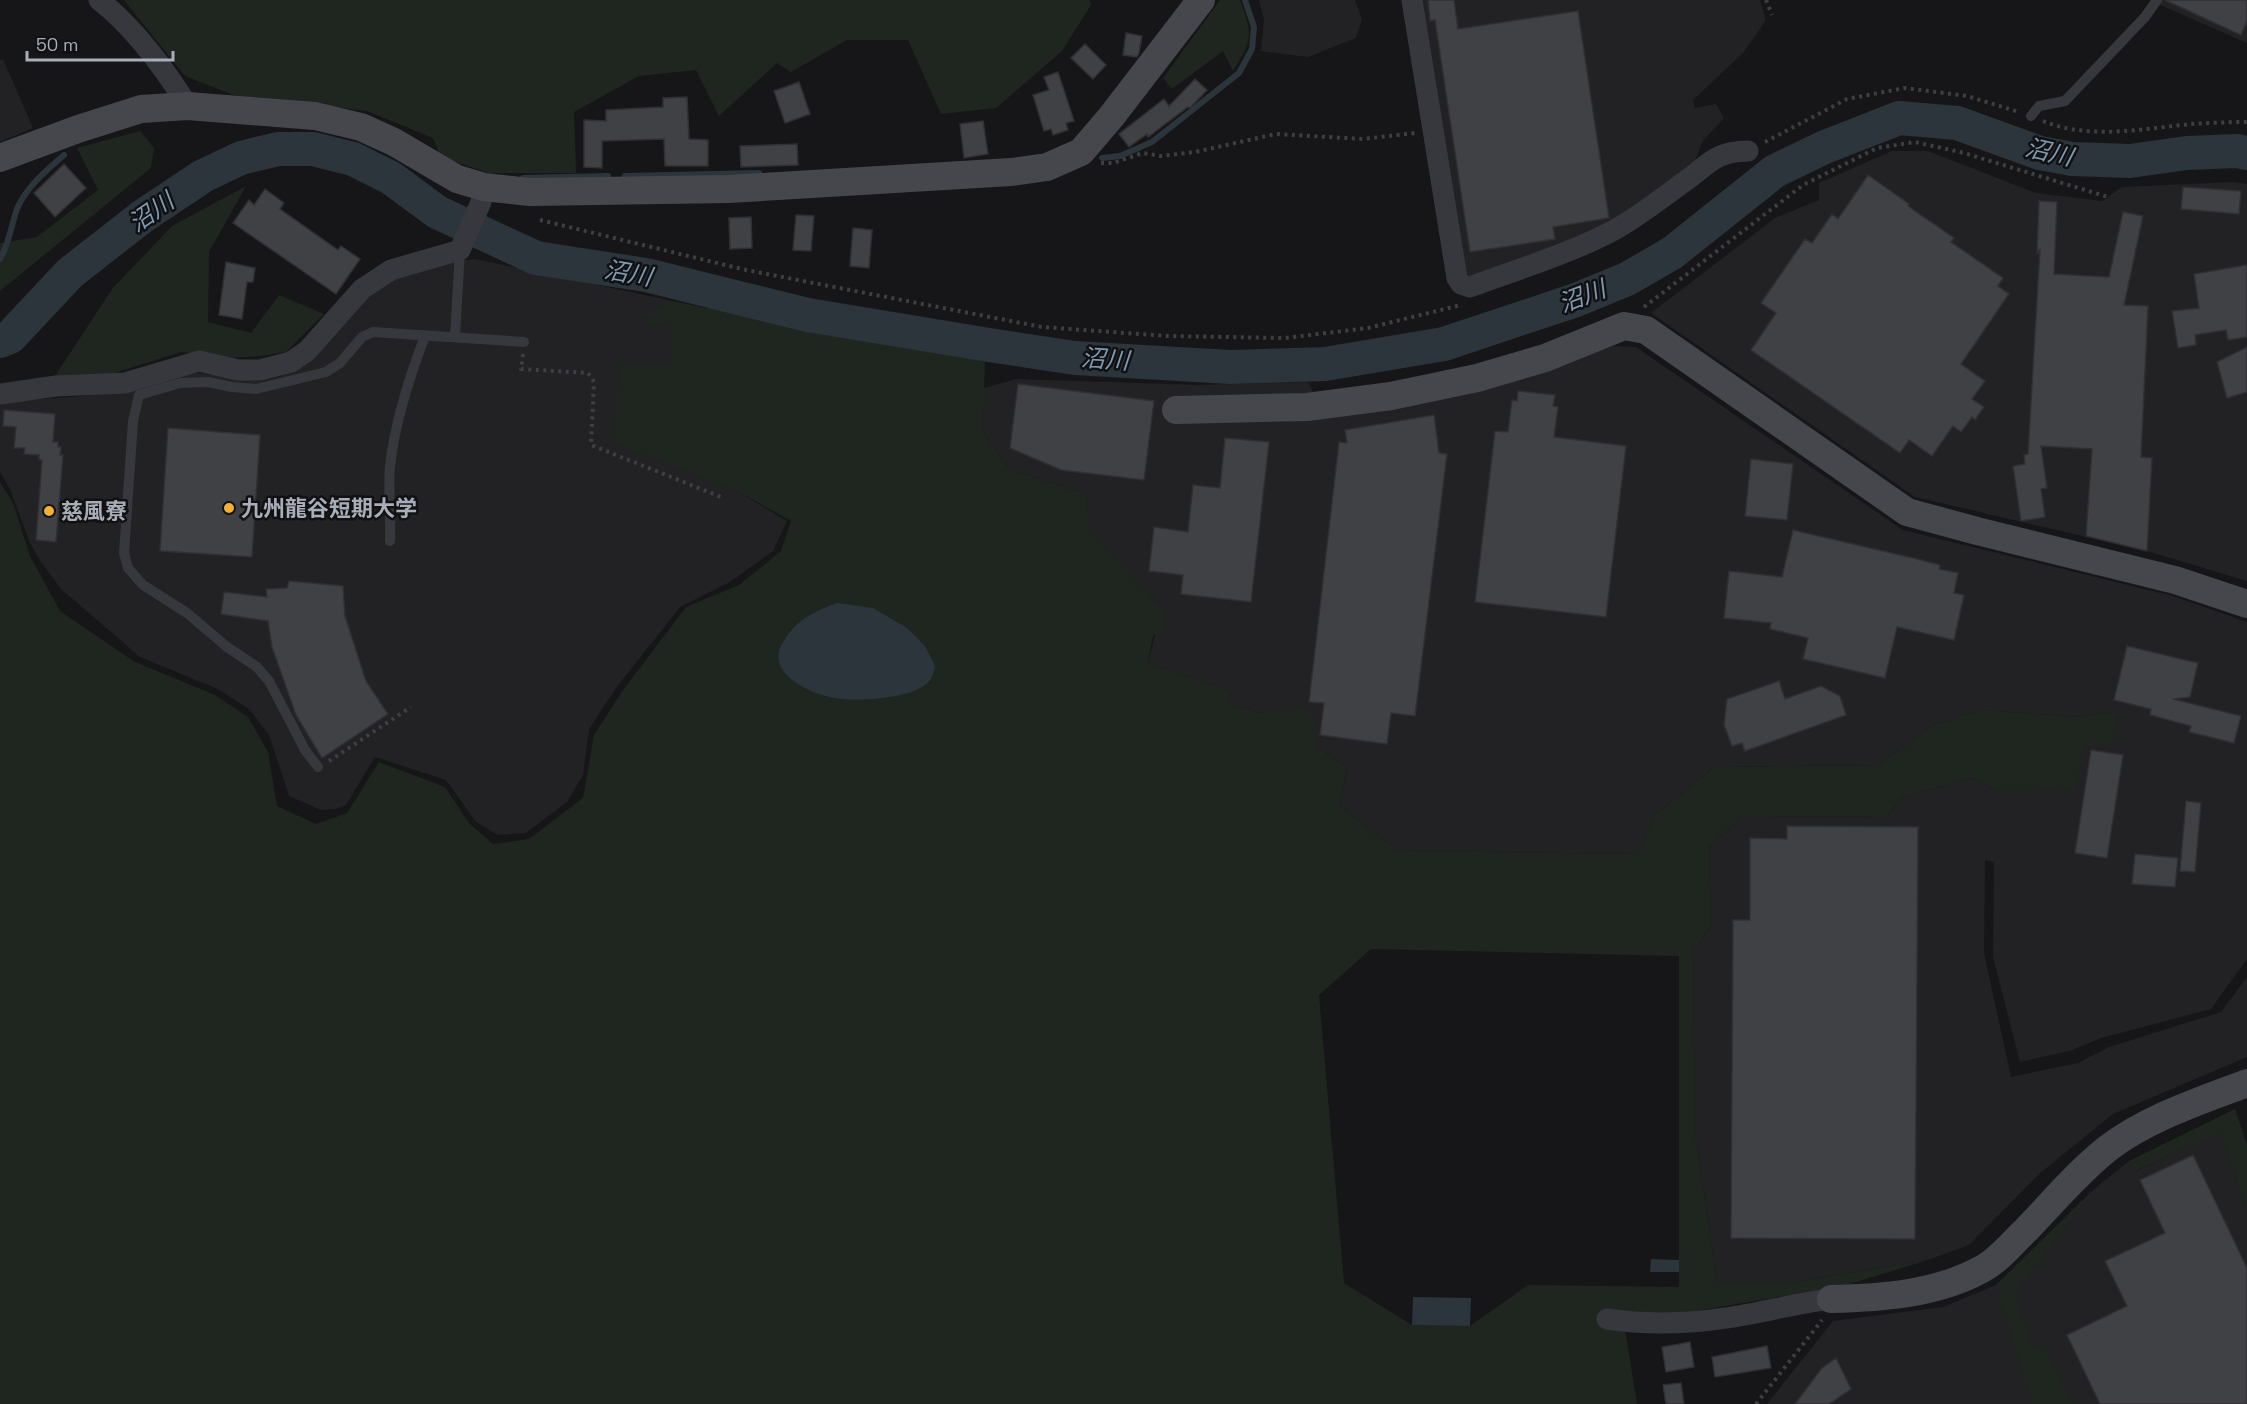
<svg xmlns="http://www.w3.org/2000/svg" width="2247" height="1404" viewBox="0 0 2247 1404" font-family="'Space Grotesk','Noto Sans JP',sans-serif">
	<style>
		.built { fill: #222225 }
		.green { fill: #1e261f; fill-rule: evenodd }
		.water { fill: #2c353c }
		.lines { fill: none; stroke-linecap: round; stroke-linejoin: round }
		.stream { stroke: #2c353c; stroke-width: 6 }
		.river { stroke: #2c353c; stroke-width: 34 }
		.building { fill: #404145; stroke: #303034; stroke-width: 1.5 }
		.path { stroke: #3d3f44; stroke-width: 4; stroke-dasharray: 3 4.5; stroke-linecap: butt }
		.lane { stroke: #37383d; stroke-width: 10 }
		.street { stroke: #37383d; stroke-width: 21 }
		.secondary { stroke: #45474d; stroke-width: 28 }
		.poi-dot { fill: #f2b134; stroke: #111113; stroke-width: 2 }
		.labels { text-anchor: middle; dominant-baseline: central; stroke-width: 5; stroke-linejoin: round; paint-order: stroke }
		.poi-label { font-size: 22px; font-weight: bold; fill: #a8adb8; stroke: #111113; text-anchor: start }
		.water-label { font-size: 24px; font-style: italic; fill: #7f9bb3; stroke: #111113 }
	</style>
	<rect width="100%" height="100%" fill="#161618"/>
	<!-- built -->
	<path class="built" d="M1259,0H1355L1362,19L1356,38L1308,57L1261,51L1264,20Z
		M1418,0H1760L1766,20L1743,53L1693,100L1695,108L1716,104L1724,118L1702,142L1693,166L1614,226L1473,277L1461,271Z
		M2161,0H2247V43L2158,4Z
		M3,59L33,128L0,142V60Z
		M1892,151H1928L2036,193L2102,201L2122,187L2233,182L2247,184V581L2147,551L1915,497L1651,313L1775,218L1819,200V183Z
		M475,259L706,308L746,309L985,359L984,388L1017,379L1198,385L1308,382L1326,417L1456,397L1612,346L1636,347L1903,530L2173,596L2247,622V959L2211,1009L2101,1038L2070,1051L2020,1062L1993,957L1994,862L1985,860L1984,953L2011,1077L2078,1063L2109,1047L2221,1012L2247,977V1057L2113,1114L2039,1174L1969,1245L1928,1260L1789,1283H1717L1695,1133L1693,951L1711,926L1709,847L1742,817L1888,816L1900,798L1971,778L1998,791L2084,747L2115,711L2078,717L1980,710L1933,725L1878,765L1714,767L1656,814L1636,854L1398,851L1340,806L1347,767L1316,746L1301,709L1259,713L1230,702L1229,690L1148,663L1162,607L1087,529L1086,494L1009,469L982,430L983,388L737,491L787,521L773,551L730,582L680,607L616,688L589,729L583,775L567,802L526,833L498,835L476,822L446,780L375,757L346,805L335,809L321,810L289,796L269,735L249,709L218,689L140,657L61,589L41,562L30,543L10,489L0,472V402L84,396L117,391L191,372L260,381L281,376L303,365L378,286L426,265Z
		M2220,1132L2247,1210V1404H1767L1833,1321L1943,1307L1996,1285L2093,1190L2129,1161L2136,1171Z"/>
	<!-- green -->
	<path class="green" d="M124,0H1090L1091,5L1062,51L996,108L941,114L908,40H847L791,72L777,63L719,116L696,70L639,76L574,112L576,173H489L441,157L433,138L367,111L233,95L185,76Z
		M1220,0H1240C1253,36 1253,38 1233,71L1223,51L1172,89L1163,78Z
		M140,131L154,148L151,168L0,291V243L37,237L98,190L77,148Z
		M246,186L209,252L208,322L251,333L279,295L324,314L286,352L261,356L230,358L181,352L111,374L55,376L112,289L172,226Z
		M669,301L706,308L746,309L985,359L982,430L1009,469L1086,494L1088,529L1162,607L1168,630L1153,636L1148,663L1229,690L1230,702L1259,713L1301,708L1316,716V746L1347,767L1340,806L1398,851L1636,854L1656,814L1714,767L1878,765L1933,725L1980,710L2078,717L2115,711L2121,742L2084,747L2076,790L1998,791L1971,778L1900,798L1888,816L1742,817L1709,847L1711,926L1693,951L1695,1133L1717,1283H1789L1928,1260L1843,1286L1624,1323L1637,1404H0V482L13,503L30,556L60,611L135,662L215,695L248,717L268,752L277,806L316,824L347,813L379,762L445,787L469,823L493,844L529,839L583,798L594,735L623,690L686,607L739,585L781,551L791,521L737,491L615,444L618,364L671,365L673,327L648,325L649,313ZM1371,949L1679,956V1287L1528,1285L1470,1326L1412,1325L1344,1283L1319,995Z
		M2235,1109L2247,1145V1210L2220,1133L2135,1171L2129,1161Z
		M2093,1190L2015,1294L2033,1349L2044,1345L2073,1404H2032L1996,1285Z"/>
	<!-- water -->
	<path class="water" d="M837,603L873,608L907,628L925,646L935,666C934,670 933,675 931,679C918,699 857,702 835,698C809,694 764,673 783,642C798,618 812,613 837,603Z
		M1651,1259L1679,1260V1272H1650Z
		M1413,1297L1471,1298L1470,1326L1412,1325Z"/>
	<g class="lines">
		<!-- stream -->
		<path class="stream" d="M1102,158L1120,156L1152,142L1239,73L1252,49L1254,27L1245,0
			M625,176L759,173
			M523,178L608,176
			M0,259C9,244 11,226 17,209C26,187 47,170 64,155"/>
		<!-- river -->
		<path class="river" d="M0,341L10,337L70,273L143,216L203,176L241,158L278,149H313L353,159L391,178L437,212L536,258L646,275L808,315L989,345L1075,358L1230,367L1325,364L1444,344L1576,300L1627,279L1672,253L1775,171L1825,147L1899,118L1957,123L2040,153L2072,159L2130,161L2187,153L2237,151L2247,153"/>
	</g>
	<!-- building -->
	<path class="building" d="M1428,0H1454L1458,29L1578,11L1609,218L1553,227L1555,239L1470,252L1435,20L1430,21Z
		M2165,0H2247V21L2241,35Z
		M1126,33L1142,36L1139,53L1137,57L1123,55Z
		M1085,44L1106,65L1093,79L1071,58Z
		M1058,72L1074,121L1066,123L1068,130L1053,135L1051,129L1044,131L1033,95L1049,90L1044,77Z
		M1195,79L1207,90L1190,108L1188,107L1148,137L1147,134L1129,147L1119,134L1164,99L1169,106Z
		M799,82L810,114L785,123L774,91Z
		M687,97L689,139L708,140V166H665L664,139L602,141V168L584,167V120L606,121V110L663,107V98Z
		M983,121L988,154L964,158L960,124Z
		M797,144L798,165L741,167L740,146Z
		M64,164L86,188L55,217L34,193Z
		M1868,175L1909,204L1908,206L1954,238L1951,242L2003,278L1998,286L2009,294L1961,364L1985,381L1972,399L1984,407L1975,420L1972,417L1961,432L1953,426L1932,456L1909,440L1900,453L1751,350L1776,313L1761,303L1805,239L1812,243L1832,214L1838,219Z
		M2183,187L2241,191L2239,214L2181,209Z
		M265,189L284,203L280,209L338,250L341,246L360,259L336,294L233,223L249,200L254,205Z
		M2039,201L2057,202L2054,274L2109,277L2123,212L2143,216L2124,305L2148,306L2141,457L2152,458L2147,551L2086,536L2092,449L2041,446L2047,488L2041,489L2045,517L2021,521L2013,466L2025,464L2024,455L2028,454L2040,249L2037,254Z
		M796,215L814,216L811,251L793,250Z
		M751,217L752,248L730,249L729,218Z
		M853,228L872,230L869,268L850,266Z
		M226,262L255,268L253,282H247L242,319L219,315Z
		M2247,265V337L2228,340L2226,330L2195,335L2196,345L2178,348L2172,311L2199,308L2194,274Z
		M2247,347V392L2227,398L2217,362Z
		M1018,384L1154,401L1144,480L1061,470L1010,448Z
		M1518,391L1555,395L1553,406L1558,407L1554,437L1626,446L1606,617L1475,602L1495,431L1508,432L1512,400L1517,401Z
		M4,410L55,414L53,442H58V447H61L60,455H63L56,542L36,540L42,460H39V455L24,454L25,448H14L16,427L3,426Z
		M1434,415L1439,453L1447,454L1415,716L1391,713L1387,744L1320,735L1324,703L1309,702L1339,442L1347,443L1345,430Z
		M168,428L260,435L252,557L160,551Z
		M1225,438L1269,442L1251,602L1181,594L1183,575L1149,571L1154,527L1188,532L1193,485L1220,488Z
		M1751,459L1793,464L1787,520L1745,516Z
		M1793,530L1913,558L1940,565L1939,569L1958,573L1954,593L1964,595L1954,640L1897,627L1885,678L1803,659L1808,638L1770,629L1771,623L1724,618L1729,571L1782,577Z
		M289,581L343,586L345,616L366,681L388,714L322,758L296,715L272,647L268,621L221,614L224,592L267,597L266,589L287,588Z
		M2127,646L2198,663L2190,697L2173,699L2241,716L2234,743L2189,732L2191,726L2150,715L2151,709L2114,700Z
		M1779,681L1785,699L1821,686L1840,696L1846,715L1745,751L1742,743L1732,746L1724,725L1727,699Z
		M2091,750L2123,755L2107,858L2075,853Z
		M2186,801L2201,803L2195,872L2180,871Z
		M1787,826L1918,827L1915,1239L1731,1238L1733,920H1750V838L1787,839Z
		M2135,854L2178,858L2175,887L2132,884Z
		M2193,1155L2247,1268V1404H2100L2067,1335L2127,1306L2105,1261L2165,1233L2140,1180Z
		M1690,1342L1694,1367L1666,1372L1662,1347Z
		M1767,1346L1771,1368L1715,1377L1712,1357Z
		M1836,1358L1851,1389L1829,1404H1795L1822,1368Z
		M1681,1383L1684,1404H1666L1663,1385Z"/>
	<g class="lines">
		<!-- path -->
		<path class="path" d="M1766,0L1772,15
			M2043,121C2089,140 2142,129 2191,124C2209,123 2228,122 2247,122
			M1765,142L1847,99L1905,88L1967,96L2019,112
			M1101,163H1113L1143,153L1161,156L1195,152L1276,134L1363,139L1415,133
			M540,220L746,270L1042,327L1167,336L1285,338L1368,328L1461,305
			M1644,307L1803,185L1877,148L1915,142L1964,153L2108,197
			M523,354L521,369L588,373L594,382L591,445L721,497
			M329,761L411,707
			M1756,1404L1822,1320"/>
		<!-- lane -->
		<path class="lane" d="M2031,116L2039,106L2065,101L2145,17L2157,0
			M455,337L460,250
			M390,541C391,516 388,491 390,466C395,421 409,378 425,336
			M318,767L305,750L269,681L257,667L227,647L187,613L143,585L128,568L124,553L133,421L139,395L180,383L208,382L232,387L256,389L326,372L340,363L362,337L373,332L524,342"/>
		<!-- street -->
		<path class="street" d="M99,0C135,28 164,68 188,106
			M1412,0L1457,278L1461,284L1470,287C1518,269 1570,254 1616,229C1639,216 1662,198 1684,182C1710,164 1713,152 1748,151
			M0,394L56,386L125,383L199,361L238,370H260L291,362L307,351L362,289L391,270L460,250L481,202L484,187
			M1607,1319C1647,1325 1686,1324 1726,1318C1762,1313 1796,1303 1831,1299"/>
		<!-- secondary -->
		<path class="secondary" d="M0,158L78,129L141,109L188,106L315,116L361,127L394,142L457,179L484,187L530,192L729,189L1011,172L1047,167L1081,152L1111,117L1201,0
			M1176,410L1307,407L1391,396L1477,378L1545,358L1624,326L1646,330L1907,512L1977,531L2175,580L2247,604
			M1831,1299C1881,1298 1937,1294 1982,1269C1999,1260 2012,1243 2026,1230C2052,1203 2077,1173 2107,1149C2147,1118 2200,1101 2247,1083"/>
	</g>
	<!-- markers -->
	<g class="poi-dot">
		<circle cx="229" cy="508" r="6"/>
		<circle cx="49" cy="511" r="6"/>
	</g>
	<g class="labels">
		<!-- poi labels -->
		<g class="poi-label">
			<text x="241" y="508">九州龍谷短期大学</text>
			<text x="61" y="511">慈風寮</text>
		</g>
		<!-- water labels -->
		<g class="water-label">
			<text transform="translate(2049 152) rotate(13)">沼川</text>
			<text transform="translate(151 212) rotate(-35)">沼川</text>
			<text transform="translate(628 273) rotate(10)">沼川</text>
			<text transform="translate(1582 296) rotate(-21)">沼川</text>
			<text transform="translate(1105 359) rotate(4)">沼川</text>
		</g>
	</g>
	<!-- scale -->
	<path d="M27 51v9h146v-9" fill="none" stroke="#a8adb8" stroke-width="3"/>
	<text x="36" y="51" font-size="18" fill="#a8adb8" stroke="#111113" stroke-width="4.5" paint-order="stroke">50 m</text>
</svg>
